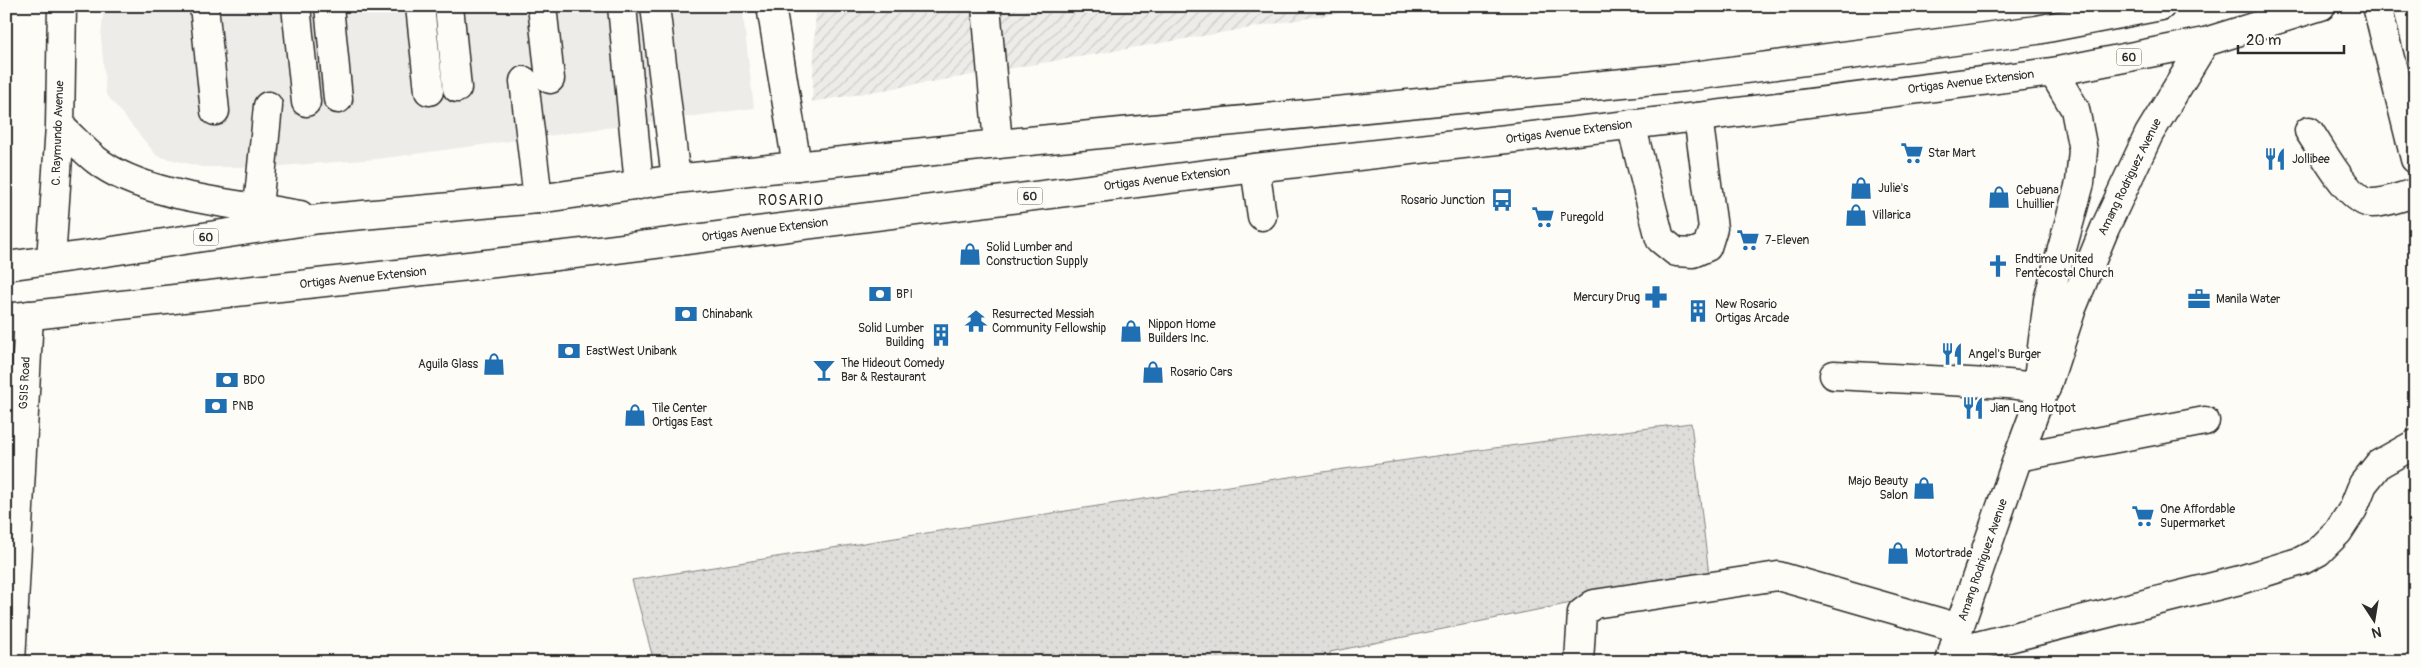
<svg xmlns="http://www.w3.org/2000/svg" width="2421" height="668" viewBox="0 0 2421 668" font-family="Pangolin,sans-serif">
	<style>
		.built { fill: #edece8 }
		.industrial { fill: url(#industrial-furrows) }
		.grass { fill: url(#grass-dots); stroke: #858482 }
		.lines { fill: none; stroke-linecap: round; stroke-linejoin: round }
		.minor-casing { stroke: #2b2b2b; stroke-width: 31 }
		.major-casing { stroke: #2b2b2b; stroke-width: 31 }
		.minor { stroke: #fdfcf7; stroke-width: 28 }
		.major { stroke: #fdfcf7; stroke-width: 28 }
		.labels { text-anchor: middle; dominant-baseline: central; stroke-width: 4.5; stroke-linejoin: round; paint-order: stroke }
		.shield { fill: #fdfcf7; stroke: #6a6a68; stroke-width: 1 }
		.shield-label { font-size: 11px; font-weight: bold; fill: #2b2b2b }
		.street-label { font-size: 12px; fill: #2b2b2b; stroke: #fdfcf7 }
		.poi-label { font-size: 12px; fill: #2b2b2b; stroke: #fdfcf7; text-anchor: start }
		.quarter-label { font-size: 15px; letter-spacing: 1px; fill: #2b2b2b; stroke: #fdfcf7 }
	</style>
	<defs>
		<pattern id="industrial-furrows" width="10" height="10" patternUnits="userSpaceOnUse" patternTransform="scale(1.25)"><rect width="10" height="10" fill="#edece8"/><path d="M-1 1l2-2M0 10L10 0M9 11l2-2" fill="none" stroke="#cbcbc7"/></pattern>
		<pattern id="grass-dots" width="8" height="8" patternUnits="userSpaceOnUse" patternTransform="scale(1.25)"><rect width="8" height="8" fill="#dfdeda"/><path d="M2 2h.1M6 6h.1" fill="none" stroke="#c0bfbb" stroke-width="1.8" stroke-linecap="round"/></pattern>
	</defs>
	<rect width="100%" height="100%" fill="#fdfcf7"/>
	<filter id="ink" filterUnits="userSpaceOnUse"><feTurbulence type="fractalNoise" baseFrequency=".02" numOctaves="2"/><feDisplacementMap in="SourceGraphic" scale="10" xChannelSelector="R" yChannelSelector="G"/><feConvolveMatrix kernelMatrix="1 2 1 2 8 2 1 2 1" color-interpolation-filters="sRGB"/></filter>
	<g filter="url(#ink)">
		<!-- built -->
		<path class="built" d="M104,6H742L754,108L377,159L267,167H202L157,156L106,94L101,37Z"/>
		<!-- industrial -->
		<path class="industrial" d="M816,6H1380L812,102Z"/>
		<!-- grass -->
		<path class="grass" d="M1691,423L1709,575L1330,652V662H654L632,580C985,524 1337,465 1691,423Z"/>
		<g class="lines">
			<defs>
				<path id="minor" d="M204,6L215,111
					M296,6L306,102
					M329,6L338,99
					M420,6L429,91
					M449,6L457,88
					M542,6L550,79
					M622,6L639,185
					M655,6L676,179
					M771,6L797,166
					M986,6L998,144
					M2377,6L2415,159
					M524,81L538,199
					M1631,124L1660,239L1676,252L1693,253L1707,247L1713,228L1698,117
					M2309,131C2321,148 2350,204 2372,203C2386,203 2402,196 2415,193
					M1255,168L1262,216
					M258,207L268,106
					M1834,375L2007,384L2046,388
					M2018,457L2205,421
					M1953,652L2240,580L2301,561L2318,552L2338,532L2353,509L2363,484L2379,464L2415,444
					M11,662L29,315
					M1579,662L1582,613L1594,604L1778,576L1959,628"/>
				<path id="major" d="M60,126C72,137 83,150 96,160C144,198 241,204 300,215
					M51,260L60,126L62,6
					M6,266L93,254L319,219L538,199L676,179L998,144L1685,77L2037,30L2161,6
					M6,318L592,252L1255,168L1715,115L2053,72L2205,42L2321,6
					M2039,371L2048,300L2080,183L2083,150L2075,109L2053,72
					M1950,662L1959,628L2018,457L2038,403L2046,388L2072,308L2105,228L2149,134L2205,42"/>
			</defs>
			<!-- minor casing -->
			<use href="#minor" class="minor-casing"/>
			<!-- major casing -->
			<use href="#major" class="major-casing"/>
			<!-- minor -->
			<use href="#minor" class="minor"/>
			<!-- major -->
			<use href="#major" class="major"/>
		</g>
	</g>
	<!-- icons -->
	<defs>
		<symbol id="supermarket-bare" viewBox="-9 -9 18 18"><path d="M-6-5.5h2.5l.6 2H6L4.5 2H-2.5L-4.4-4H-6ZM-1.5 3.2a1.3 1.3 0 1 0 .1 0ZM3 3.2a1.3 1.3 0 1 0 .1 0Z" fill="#1f6fb2" stroke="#fdfcf7" stroke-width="2.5" paint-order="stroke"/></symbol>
		<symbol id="restaurant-bare" viewBox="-9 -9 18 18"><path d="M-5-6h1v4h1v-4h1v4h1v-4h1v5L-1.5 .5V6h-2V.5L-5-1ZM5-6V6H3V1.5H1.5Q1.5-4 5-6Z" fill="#1f6fb2" stroke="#fdfcf7" stroke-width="2.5" paint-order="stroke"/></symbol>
		<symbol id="shop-bare" viewBox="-9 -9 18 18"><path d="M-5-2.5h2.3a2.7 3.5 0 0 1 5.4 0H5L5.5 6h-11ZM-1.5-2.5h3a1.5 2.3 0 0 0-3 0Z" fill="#1f6fb2" stroke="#fdfcf7" stroke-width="2.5" paint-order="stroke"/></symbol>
		<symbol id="bus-bare" viewBox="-9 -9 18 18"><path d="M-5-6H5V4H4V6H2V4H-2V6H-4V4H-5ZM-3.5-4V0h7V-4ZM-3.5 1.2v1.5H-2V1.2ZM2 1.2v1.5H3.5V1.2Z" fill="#1f6fb2" stroke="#fdfcf7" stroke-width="2.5" paint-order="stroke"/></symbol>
		<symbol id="church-bare" viewBox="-9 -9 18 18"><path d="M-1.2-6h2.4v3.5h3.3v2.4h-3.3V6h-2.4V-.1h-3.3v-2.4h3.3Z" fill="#1f6fb2" stroke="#fdfcf7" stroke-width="2.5" paint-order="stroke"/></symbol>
		<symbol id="bank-bare" viewBox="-9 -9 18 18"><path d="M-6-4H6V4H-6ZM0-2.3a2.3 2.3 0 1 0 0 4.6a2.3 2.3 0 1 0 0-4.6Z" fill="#1f6fb2" stroke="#fdfcf7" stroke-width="2.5" paint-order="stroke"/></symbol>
		<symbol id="pharmacy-bare" viewBox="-9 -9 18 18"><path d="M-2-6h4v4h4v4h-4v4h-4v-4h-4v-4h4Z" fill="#1f6fb2" stroke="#fdfcf7" stroke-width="2.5" paint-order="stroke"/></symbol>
		<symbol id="office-bare" viewBox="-9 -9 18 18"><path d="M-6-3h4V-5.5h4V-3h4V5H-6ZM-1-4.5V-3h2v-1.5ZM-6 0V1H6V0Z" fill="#1f6fb2" stroke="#fdfcf7" stroke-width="2.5" paint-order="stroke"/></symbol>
		<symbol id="building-bare" viewBox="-9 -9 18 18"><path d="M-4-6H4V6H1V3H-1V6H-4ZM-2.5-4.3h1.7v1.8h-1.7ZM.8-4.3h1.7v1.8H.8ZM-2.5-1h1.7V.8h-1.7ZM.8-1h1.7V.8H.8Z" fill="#1f6fb2" stroke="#fdfcf7" stroke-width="2.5" paint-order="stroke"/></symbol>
		<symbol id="temple-bare" viewBox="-9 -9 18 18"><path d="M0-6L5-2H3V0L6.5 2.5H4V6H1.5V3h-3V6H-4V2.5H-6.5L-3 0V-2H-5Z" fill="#1f6fb2" stroke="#fdfcf7" stroke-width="2.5" paint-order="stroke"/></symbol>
		<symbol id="bar-bare" viewBox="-9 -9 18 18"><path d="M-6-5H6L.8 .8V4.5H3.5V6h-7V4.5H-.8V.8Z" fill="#1f6fb2" stroke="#fdfcf7" stroke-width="2.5" paint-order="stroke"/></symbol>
	</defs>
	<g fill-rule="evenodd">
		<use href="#supermarket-bare" x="1896" y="137" width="32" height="32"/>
		<use href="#restaurant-bare" x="2259" y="143" width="32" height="32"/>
		<use href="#shop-bare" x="1845" y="172" width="32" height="32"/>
		<use href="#shop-bare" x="1983" y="181" width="32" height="32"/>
		<use href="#bus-bare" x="1486" y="184" width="32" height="32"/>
		<use href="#shop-bare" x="1840" y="199" width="32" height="32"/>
		<use href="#supermarket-bare" x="1527" y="201" width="32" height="32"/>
		<use href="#supermarket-bare" x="1732" y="224" width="32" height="32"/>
		<use href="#shop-bare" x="954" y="238" width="32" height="32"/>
		<use href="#church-bare" x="1982" y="250" width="32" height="32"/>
		<use href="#bank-bare" x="864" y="278" width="32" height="32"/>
		<use href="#pharmacy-bare" x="1640" y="281" width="32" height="32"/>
		<use href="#office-bare" x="2183" y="283" width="32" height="32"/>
		<use href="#building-bare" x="1682" y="295" width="32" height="32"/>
		<use href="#bank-bare" x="670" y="298" width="32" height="32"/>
		<use href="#temple-bare" x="960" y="305" width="32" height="32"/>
		<use href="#shop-bare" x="1115" y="315" width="32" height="32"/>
		<use href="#building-bare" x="925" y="319" width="32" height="32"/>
		<use href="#bank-bare" x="553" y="335" width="32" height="32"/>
		<use href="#restaurant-bare" x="1936" y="338" width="32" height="32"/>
		<use href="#shop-bare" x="478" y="348" width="32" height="32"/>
		<use href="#bar-bare" x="808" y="354" width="32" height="32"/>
		<use href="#shop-bare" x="1137" y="356" width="32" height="32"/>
		<use href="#bank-bare" x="211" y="364" width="32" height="32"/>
		<use href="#bank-bare" x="200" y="390" width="32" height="32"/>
		<use href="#restaurant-bare" x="1957" y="392" width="32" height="32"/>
		<use href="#shop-bare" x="619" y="399" width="32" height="32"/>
		<use href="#shop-bare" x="1908" y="472" width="32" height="32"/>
		<use href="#supermarket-bare" x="2127" y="500" width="32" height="32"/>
		<use href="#shop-bare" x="1882" y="537" width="32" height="32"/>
	</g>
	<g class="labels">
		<!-- shield labels -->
		<g class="shield">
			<rect x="2116.5" y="48.5" width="25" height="17" rx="4"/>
			<rect x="1017.5" y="187.5" width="25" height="17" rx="4"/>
			<rect x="193.5" y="228.5" width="25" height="17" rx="4"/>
		</g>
		<g class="shield-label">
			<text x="2129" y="57">60</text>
			<text x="1030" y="196">60</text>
			<text x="206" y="237">60</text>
		</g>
		<!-- street labels -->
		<g class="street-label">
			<text transform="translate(1971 82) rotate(-7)">Ortigas Avenue Extension</text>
			<text transform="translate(1569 132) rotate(-7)">Ortigas Avenue Extension</text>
			<text transform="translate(58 133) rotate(-88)">C. Raymundo Avenue</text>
			<text transform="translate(2130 177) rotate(-64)">Amang Rodriguez Avenue</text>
			<text transform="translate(1167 179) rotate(-7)">Ortigas Avenue Extension</text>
			<text transform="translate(765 230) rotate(-7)">Ortigas Avenue Extension</text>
			<text transform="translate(363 278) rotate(-6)">Ortigas Avenue Extension</text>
			<text transform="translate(25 383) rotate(-87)">GSIS Road</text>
			<text transform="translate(1983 560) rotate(-71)">Amang Rodriguez Avenue</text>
		</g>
		<!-- poi labels -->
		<g class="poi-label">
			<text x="1928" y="153">Star Mart</text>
			<text x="2292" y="159">Jollibee</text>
			<text x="1878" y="188">Julie's</text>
			<text x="2016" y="190">Cebuana<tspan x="2016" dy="14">Lhuillier</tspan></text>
			<text x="1485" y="200" text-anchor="end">Rosario Junction</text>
			<text x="1872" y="215">Villarica</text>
			<text x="1560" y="217">Puregold</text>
			<text x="1765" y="240">7-Eleven</text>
			<text x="986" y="247">Solid Lumber and<tspan x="986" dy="14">Construction Supply</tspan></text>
			<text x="2015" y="259">Endtime United<tspan x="2015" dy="14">Pentecostal Church</tspan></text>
			<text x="896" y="294">BPI</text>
			<text x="1640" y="297" text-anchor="end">Mercury Drug</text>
			<text x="2216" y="299">Manila Water</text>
			<text x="1715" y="304">New Rosario<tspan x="1715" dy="14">Ortigas Arcade</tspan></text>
			<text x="702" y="314">Chinabank</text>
			<text x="992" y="314">Resurrected Messiah<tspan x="992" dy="14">Community Fellowship</tspan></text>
			<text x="1148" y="324">Nippon Home<tspan x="1148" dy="14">Builders Inc.</tspan></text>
			<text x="924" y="328" text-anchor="end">Solid Lumber<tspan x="924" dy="14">Building</tspan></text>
			<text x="586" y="351">EastWest Unibank</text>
			<text x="1968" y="354">Angel's Burger</text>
			<text x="841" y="363">The Hideout Comedy<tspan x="841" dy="14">Bar &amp; Restaurant</tspan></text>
			<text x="478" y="364" text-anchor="end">Aguila Glass</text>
			<text x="1170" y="372">Rosario Cars</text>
			<text x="243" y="380">BDO</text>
			<text x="232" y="406">PNB</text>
			<text x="652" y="408">Tile Center<tspan x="652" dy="14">Ortigas East</tspan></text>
			<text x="1990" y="408">Jian Lang Hotpot</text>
			<text x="1908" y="481" text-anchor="end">Majo Beauty<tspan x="1908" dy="14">Salon</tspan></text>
			<text x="2160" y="509">One Affordable<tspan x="2160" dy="14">Supermarket</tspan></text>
			<text x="1915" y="553">Motortrade</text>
		</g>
		<!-- quarter labels -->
		<g class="quarter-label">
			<text x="791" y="200">ROSARIO</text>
		</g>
	</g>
	<!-- margin -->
	<rect width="2421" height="668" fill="none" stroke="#fdfcf7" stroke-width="25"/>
	<rect x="12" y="12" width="2396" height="643" fill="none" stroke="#2b2b2b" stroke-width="2" filter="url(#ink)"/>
	<!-- north arrow -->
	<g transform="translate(2374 620) rotate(168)" stroke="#fdfcf7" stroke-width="4" paint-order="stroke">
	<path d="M0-4L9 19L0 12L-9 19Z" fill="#2b2b2b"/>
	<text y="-8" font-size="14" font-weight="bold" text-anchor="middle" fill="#2b2b2b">N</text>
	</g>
	<!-- scale -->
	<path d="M2238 45v8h106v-8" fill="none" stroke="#2b2b2b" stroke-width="2.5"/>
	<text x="2246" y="45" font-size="15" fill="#2b2b2b" stroke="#fdfcf7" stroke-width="4" paint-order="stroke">20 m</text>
</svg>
